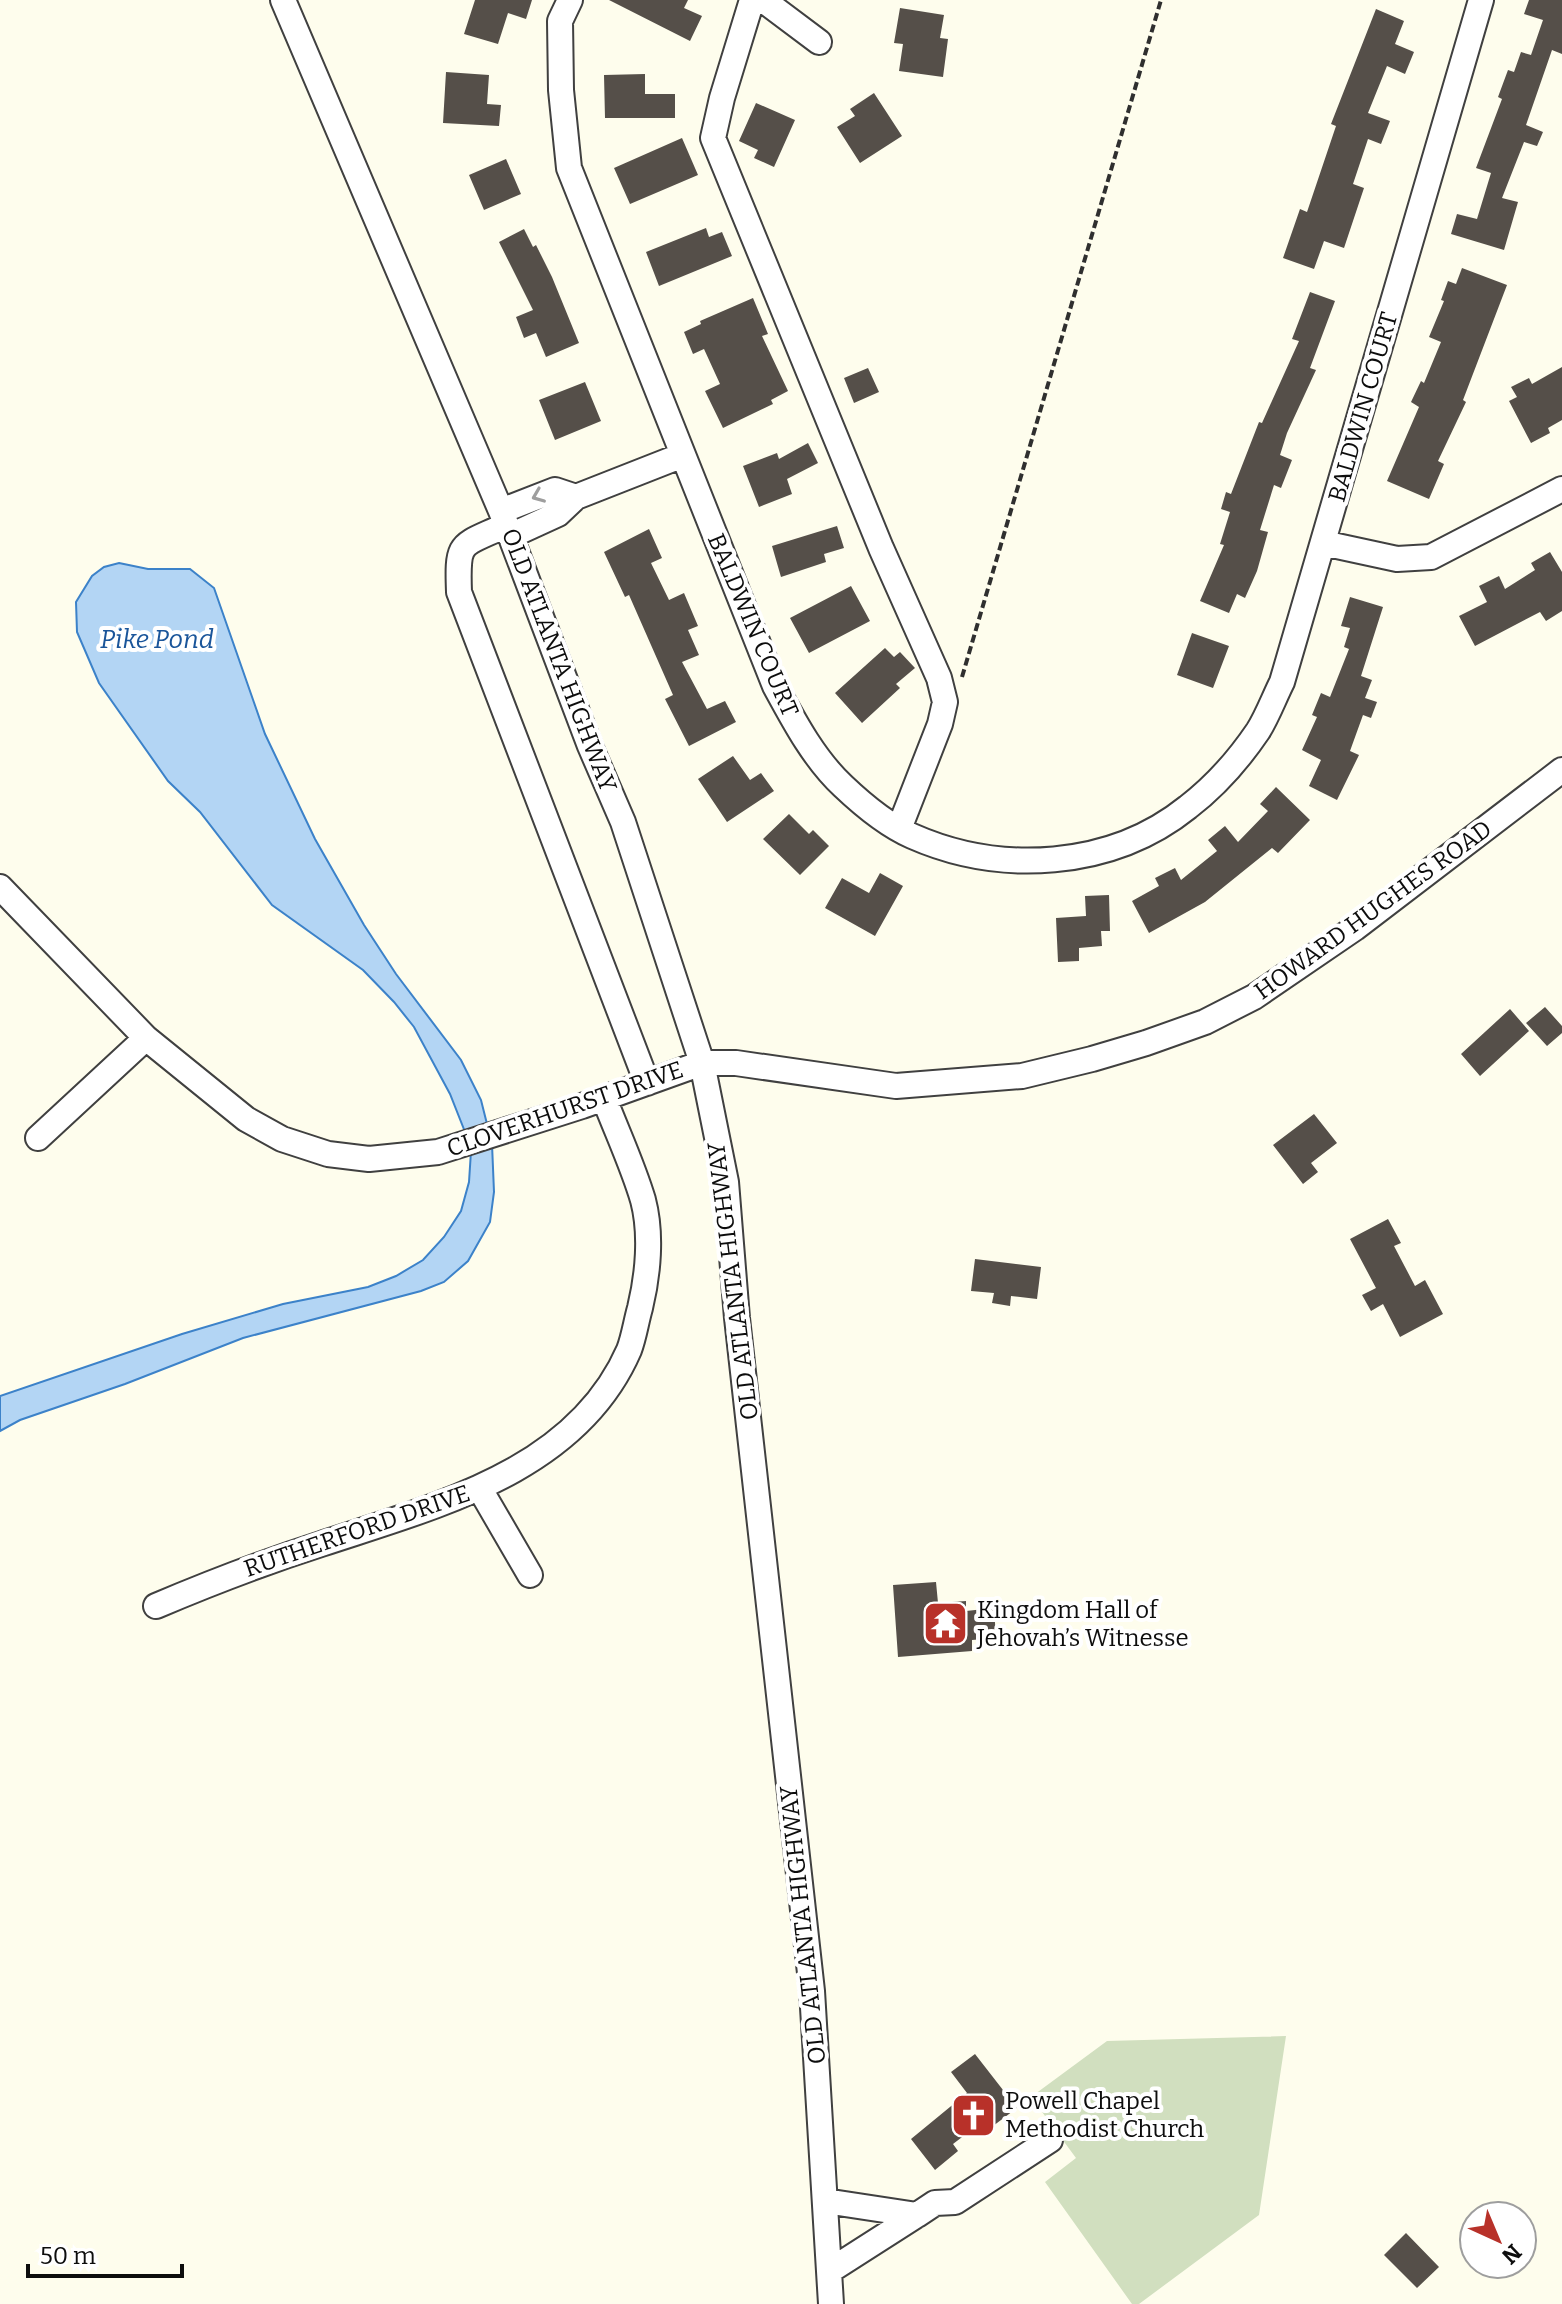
<svg xmlns="http://www.w3.org/2000/svg" width="1562" height="2304" viewBox="0 0 1562 2304" font-family="Bitter,serif">
	<style>
		.cemetery { fill: #d1dfbf }
		.water { fill: #b3d5f4; stroke: #3c82c9; stroke-width: 2 }
		.building { fill: #554f49 }
		.lines { fill: none; stroke-linecap: round; stroke-linejoin: round }
		.minor-casing { stroke: #404040; stroke-width: 28 }
		.path { stroke: #2f2f2f; stroke-width: 4; stroke-dasharray: 8 4; stroke-linecap: butt }
		.minor { stroke: #fff; stroke-width: 24 }
		.oneway { stroke: #9e9e9e }
		.labels { text-anchor: middle; dominant-baseline: central; stroke-width: 8; stroke-linejoin: round; paint-order: stroke }
		.street-label { font-size: 24px; fill: #0d0d0d; stroke: #fff }
		.poi-label { font-size: 24px; fill: #0d0d0d; stroke: #fff; text-anchor: start }
		.water-label { font-size: 26px; font-style: italic; fill: #1a559a; stroke: #fff }
	</style>
	<rect width="100%" height="100%" fill="#fefded"/>
	<!-- cemetery -->
	<path class="cemetery" d="M1286,2036L1259,2215L1139,2304H1132L1045,2182L1076,2158L1031,2097L1107,2041Z"/>
	<!-- water -->
	<path class="water" d="M119,563L148,569H190L214,588L265,734L315,839L364,925L396,974L461,1060L481,1100L492,1144L494,1192L490,1222L468,1261L444,1282L421,1291L243,1338L125,1384L20,1420L0,1431V1396L182,1334L283,1304L368,1287L396,1276L423,1260L444,1237L461,1211L469,1182L471,1151L467,1137L450,1094L414,1027L394,1002L363,970L272,905L200,812L168,781L99,683L77,632L76,602L92,576L104,567Z"/>
	<!-- building -->
	<path class="building" d="M475,0H532L526,19L508,13L498,44L464,34Z
		M609,0H688L684,8L702,16L690,41Z
		M1529,0H1562V54L1552,50L1526,125L1543,132L1537,146L1524,142L1502,198L1518,202L1504,250L1451,234L1457,214L1477,219L1491,173L1476,168L1502,99L1498,97L1508,70L1514,72L1521,52L1531,55L1543,20L1524,14Z
		M900,8L944,15L940,38L948,39L943,77L899,71L903,44L894,43Z
		M1376,9L1404,21L1395,44L1414,52L1405,74L1387,66L1368,113L1390,121L1381,144L1368,139L1353,184L1364,188L1344,248L1324,241L1314,269L1283,258L1300,209L1307,212L1336,126L1331,124Z
		M446,72L489,75L487,104L501,105L499,126L443,123Z
		M645,74V94H675V118H605L604,75Z
		M874,93L902,136L860,163L837,127L855,116L850,109Z
		M756,103L795,120L774,167L754,158L758,150L739,141Z
		M682,138L698,175L630,204L614,168Z
		M506,159L521,194L484,210L469,175Z
		M706,228L709,237L722,232L732,256L659,286L646,252Z
		M524,229L533,247L536,245L552,277L579,343L546,357L536,333L524,338L516,317L533,310L499,242Z
		M1462,268L1507,285L1463,400L1466,402L1438,461L1444,464L1429,499L1387,481L1419,407L1411,402L1421,381L1424,383L1441,342L1429,337L1444,301L1441,300L1448,281L1456,284Z
		M1310,292L1335,301L1310,368L1316,370L1287,433L1280,455L1292,460L1281,488L1274,485L1260,530L1268,532L1257,571L1245,598L1237,594L1229,613L1200,601L1224,545L1220,544L1230,512L1221,509L1226,492L1231,494L1259,422L1262,423L1299,341L1292,339Z
		M753,298L768,334L762,336L788,391L771,400L773,404L723,428L705,391L720,384L704,349L693,354L684,332L701,324L700,321Z
		M1562,367V420L1548,428L1550,433L1531,443L1509,401L1517,397L1511,387L1529,378L1532,384Z
		M868,368L879,392L854,403L844,378Z
		M585,382L601,421L555,440L539,400Z
		M808,443L818,463L787,479L792,494L759,507L743,466L777,453L779,459Z
		M837,526L844,548L824,554L826,562L781,577L772,546Z
		M649,529L662,558L651,563L669,600L684,593L698,626L688,630L699,655L682,662L707,709L725,701L736,722L689,746L665,699L673,695L629,595L625,597L604,552Z
		M1550,552L1562,572V611L1546,621L1540,612L1475,646L1459,616L1487,602L1479,586L1499,576L1505,589L1535,570L1531,563Z
		M851,586L870,621L809,653L790,618Z
		M1350,597L1383,607L1361,676L1372,680L1365,698L1377,702L1371,718L1363,715L1350,751L1359,755L1337,800L1309,786L1321,760L1302,750L1317,717L1312,715L1321,693L1330,697L1349,649L1344,647L1350,628L1341,626Z
		M1192,633L1229,646L1213,688L1177,675Z
		M885,648L894,657L900,652L915,668L896,684L900,688L862,723L835,693Z
		M733,756L750,780L761,773L774,791L727,822L698,779Z
		M1276,787L1310,820L1278,853L1272,848L1205,902L1149,933L1132,901L1159,886L1155,878L1175,868L1181,880L1217,851L1208,840L1225,826L1238,842L1268,811L1260,804Z
		M789,814L809,834L813,830L829,846L800,875L763,839Z
		M880,873L903,886L875,936L825,908L842,878L869,893Z
		M1109,895L1110,931H1101L1102,946L1079,948V961L1058,962L1056,918L1086,916L1085,896Z
		M1545,1007L1562,1026V1033L1547,1046L1526,1023Z
		M1510,1009L1529,1031L1480,1076L1461,1054Z
		M1314,1114L1337,1143L1311,1163L1318,1172L1303,1184L1273,1145Z
		M1388,1219L1401,1243L1394,1246L1415,1286L1425,1280L1443,1314L1400,1337L1383,1304L1371,1311L1362,1295L1376,1288L1350,1239Z
		M975,1259L1041,1267L1037,1299L1011,1296L1010,1306L992,1303L994,1293L971,1291Z
		M936,1582L938,1603L966,1601V1611L994,1608L996,1638L972,1640V1651L898,1657L893,1585Z
		M975,2054L1017,2108L993,2126L987,2118L953,2144L958,2151L935,2170L911,2139L967,2093L951,2072Z
		M1406,2233L1439,2267L1417,2288L1384,2255Z"/>
	<g class="lines">
		<defs>
			<path id="minor" d="M283,0L501,511L590,746L623,822L702,1063L726,1182L737,1318L812,1991L831,2304
				M570,0L560,21L561,90L569,168L775,686C794,721 814,759 843,786C863,805 887,825 912,836C1000,875 1111,869 1188,807C1214,787 1239,759 1258,731C1267,717 1274,698 1282,682L1481,0
				M752,0L722,98L713,138L881,548L939,678L945,702L940,724L899,829
				M763,0L819,42
				M501,511L555,490L576,497
				M506,525C460,547 457,539 459,592L647,1083
				M510,536L558,514L576,497L683,455
				M1323,543L1397,559L1431,557L1562,489
				M0,887L146,1038L246,1119L282,1139L328,1154L369,1159L438,1152L582,1106L702,1063H736L896,1086L1022,1076L1092,1059L1146,1043L1205,1022L1254,997L1355,928L1562,770
				M38,1138L146,1038
				M480,1489L530,1575
				M156,1606C210,1583 265,1562 321,1544C435,1506 576,1472 629,1350C634,1337 636,1322 640,1308C648,1275 652,1234 643,1200C633,1166 617,1132 604,1098
				M825,2201L917,2215L935,2203L955,2202L1050,2140
				M831,2270L917,2215"/>
		</defs>
		<!-- minor casing -->
		<use href="#minor" class="minor-casing"/>
		<!-- path -->
		<path class="path" d="M962,677L1161,0"/>
		<!-- minor -->
		<use href="#minor" class="minor"/>
	</g>
	<!-- one-way arrows -->
	<defs><path id="oneway-chevron" d="M-2-3.5L2.5 0L-2 3.5" fill="none" stroke-width="1.6" stroke-linecap="round" stroke-linejoin="round" transform="scale(2)"/></defs>
	<use class="oneway" href="#oneway-chevron" transform="translate(538 496) rotate(158)"/>
	<!-- icons -->
	<defs>
		<symbol id="temple-square" viewBox="-11 -11 22 22"><rect x="-9" y="-9" width="18" height="18" rx="4" fill="#b83129" stroke="#fff"/><path d="M0-6L5-2H3V0L6.5 2.5H4V6H1.5V3h-3V6H-4V2.5H-6.5L-3 0V-2H-5Z" fill="#fff"/></symbol>
		<symbol id="church-square" viewBox="-11 -11 22 22"><rect x="-9" y="-9" width="18" height="18" rx="4" fill="#b83129" stroke="#fff"/><path d="M-1.2-6h2.4v3.5h3.3v2.4h-3.3V6h-2.4V-.1h-3.3v-2.4h3.3Z" fill="#fff"/></symbol>
	</defs>
	<g fill-rule="evenodd">
		<use href="#temple-square" x="920" y="1598" width="51" height="51"/>
		<use href="#church-square" x="948" y="2090" width="51" height="51"/>
	</g>
	<g class="labels">
		<!-- street labels -->
		<g class="street-label">
			<text transform="translate(1363 407) rotate(-74)">BALDWIN COURT</text>
			<text transform="translate(753 625) rotate(67)">BALDWIN COURT</text>
			<text transform="translate(559 660) rotate(69)">OLD ATLANTA HIGHWAY</text>
			<text transform="translate(1373 910) rotate(-36)">HOWARD HUGHES ROAD</text>
			<text transform="translate(565 1109) rotate(-19)">CLOVERHURST DRIVE</text>
			<text transform="translate(733 1281) rotate(-97)">OLD ATLANTA HIGHWAY</text>
			<text transform="translate(357 1531) rotate(-19)">RUTHERFORD DRIVE</text>
			<text transform="translate(803 1925) rotate(-96)">OLD ATLANTA HIGHWAY</text>
		</g>
		<!-- poi labels -->
		<g class="poi-label">
			<text x="977" y="1610">Kingdom Hall of<tspan x="977" dy="28">Jehovah’s Witnesse</tspan></text>
			<text x="1005" y="2101">Powell Chapel<tspan x="1005" dy="28">Methodist Church</tspan></text>
		</g>
		<!-- water labels -->
		<g class="water-label">
			<text x="157" y="639">Pike Pond</text>
		</g>
	</g>
	<!-- north arrow -->
	<g transform="translate(1498 2240) rotate(136)"><circle r="38" fill="#ffffff" stroke="#9e9e9e" stroke-width="2"/>
	<path d="M0-6L14 30L0 20L-14 30Z" fill="#b83129"/>
	<text y="-12" font-size="22" font-weight="bold" text-anchor="middle" fill="#0d0d0d">N</text>
	</g>
	<!-- scale -->
	<path d="M28 2264v12h154v-12" fill="none" stroke="#0d0d0d" stroke-width="4"/>
	<text x="40" y="2264" font-size="24" fill="#0d0d0d" stroke="#ffffff" stroke-width="6" paint-order="stroke">50 m</text>
</svg>
